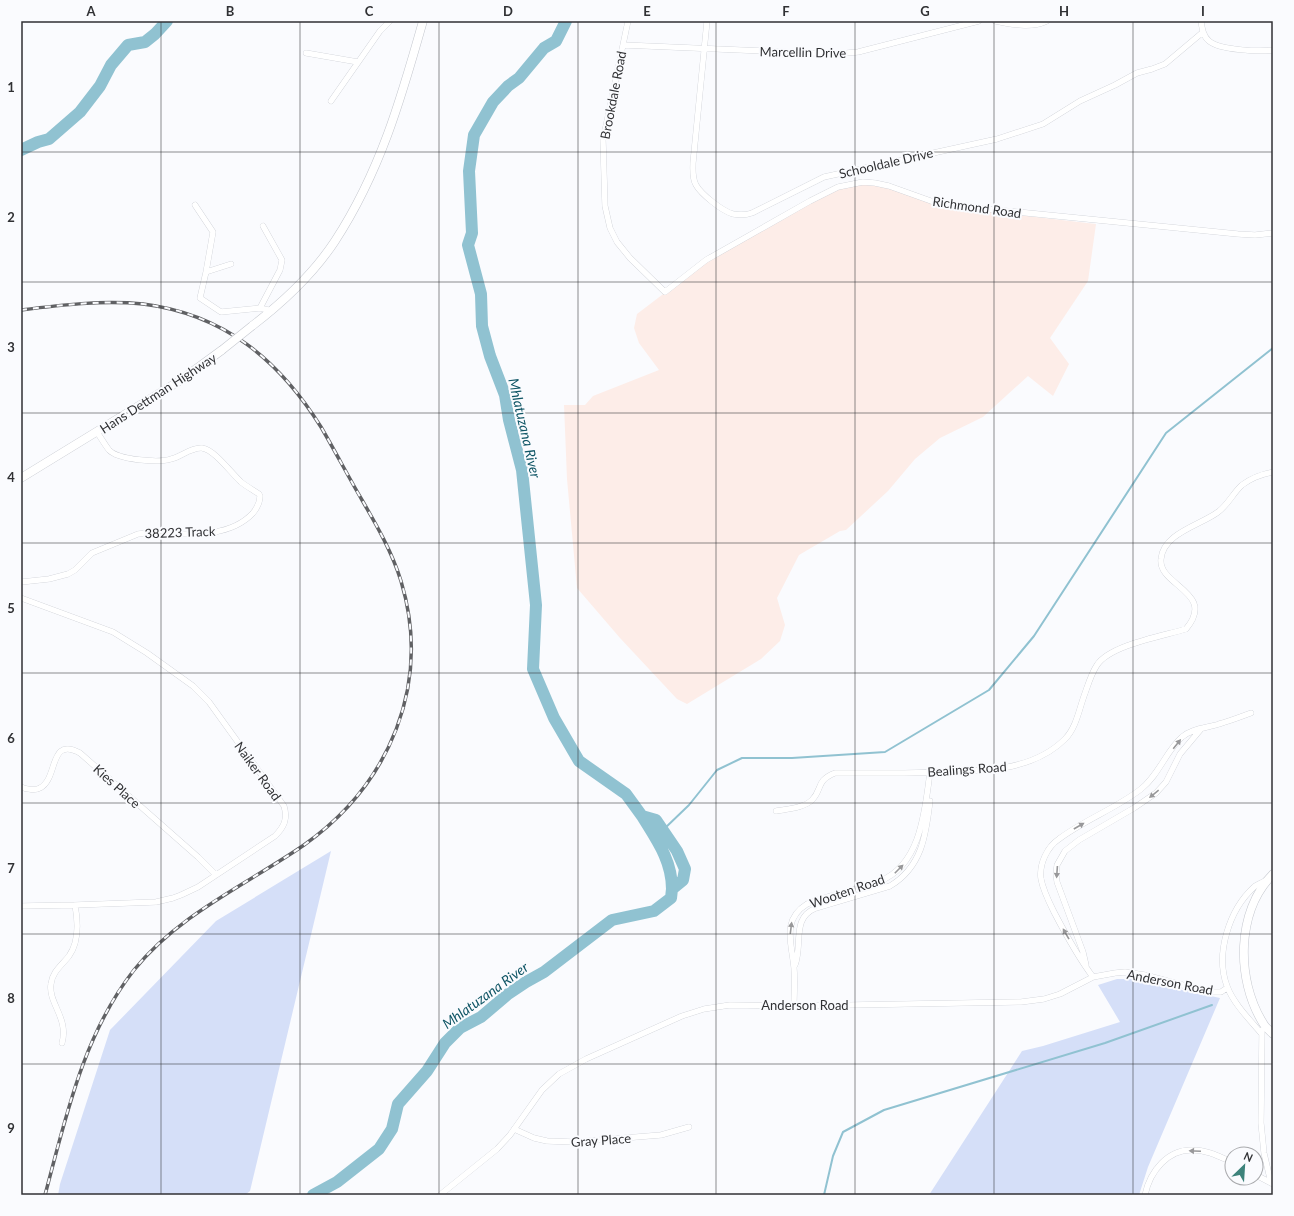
<svg xmlns="http://www.w3.org/2000/svg" width="1294" height="1216" viewBox="0 0 1294 1216" font-family="Lato,sans-serif">
	<style>
		.industrial { fill: #fdede8 }
		.green { fill: #d5dff8 }
		.lines { fill: none; stroke-linecap: round; stroke-linejoin: round }
		.stream { stroke: #90c2d1; stroke-width: 2 }
		.river { stroke: #90c2d1; stroke-width: 12 }
		.street-casing { stroke: #c5c8cf; stroke-width: 6 }
		.secondary-casing { stroke: #c5c8cf; stroke-width: 9 }
		.street { stroke: #fff; stroke-width: 5.5 }
		.secondary { stroke: #fff; stroke-width: 8 }
		.rail-casing { stroke: #606164; stroke-width: 3.5 }
		.rail { stroke: #fafbfe; stroke-width: 2; stroke-dasharray: 6; stroke-linecap: butt }
		.secondary-bridge-casing { stroke: #c5c8cf; stroke-width: 9; stroke-linecap: butt }
		.secondary-bridge { stroke: #fff; stroke-width: 8 }
		.oneway { fill: #98989a }
		.grid { fill: none; stroke: #303134; stroke-width: 1; stroke-opacity: 0.55 }
		.labels { text-anchor: middle; dominant-baseline: central; stroke-width: 4; stroke-linejoin: round; paint-order: stroke }
		.street-label { font-size: 13px; fill: #303134; stroke: #fafbfe }
		.water-label { font-size: 14px; font-style: italic; fill: #0f5565; stroke: #fafbfe }
		.neatline { fill: none; stroke: #303134; stroke-width: 1.5 }
		.grid-label { font-size: 13px; text-anchor: middle; font-weight: bold; fill: #303134 }
	</style>
	<rect width="100%" height="100%" fill="#fafbfe"/>
	<!-- industrial -->
	<path class="industrial" d="M849,184H874L948,207L1096,224L1088,281L1050,338L1069,364L1053,396L1028,376L983,417L940,438L915,459L888,491L846,530L840,531L799,555L777,598L785,625L780,641L761,659L687,704L677,699L620,638L577,588L567,479L564,405H585L593,396L659,370L639,343L634,328L637,314L696,269L810,201Z"/>
	<!-- green -->
	<path class="green" d="M331,851L250,1191L245,1195H58L60,1184L110,1030L216,921Z
		M1117,979H1132L1220,998L1148,1167L1139,1195H929L1022,1051L1043,1046L1120,1022L1098,985Z"/>
	<g class="lines">
		<!-- stream -->
		<path class="stream" d="M663,830L689,805L717,770L742,758H792L885,752L989,690L1034,636L1166,433L1273,348
			M824,1195L833,1156L843,1132L884,1110L1105,1043L1212,1005"/>
		<!-- river -->
		<path class="river" d="M21,150L38,142L49,139L80,112L100,86L111,65L128,45L145,42L155,34L167,21
			M642,816C656,839 672,860 672,889
			M313,1195L337,1182L379,1149L392,1129L398,1104L427,1071L445,1043L460,1028L481,1017L508,994L526,982L544,972L612,920L654,911L671,898L672,889L683,880L685,869L677,851L656,820L642,816L626,794L579,761L554,718L533,669L536,605L522,470L509,420L505,395L490,356L482,326L481,294L468,245L472,233L469,171L474,135L493,102L508,86L519,78L544,48L556,41L566,21"/>
		<defs>
			<path id="street" d="M628,21L603,140L605,206L610,228L617,242L630,258L665,292L706,260L810,201L838,187L863,182L875,183L889,186L931,201L947,205L1238,234L1255,235L1273,233
				M707,21L693,163C693,170 692,178 696,185C701,194 722,211 733,214C739,215 746,215 752,213L824,177L997,139L1043,124L1080,101L1115,85L1137,73L1152,69L1165,64L1203,32
				M995,21C1012,24 1030,29 1047,21
				M1201,21C1202,28 1203,36 1209,41C1219,50 1260,52 1273,50
				M623,45L835,54L858,52L979,21
				M306,53L358,62
				M331,101L380,31L390,21
				M195,205L213,232L206,272
				M263,226L282,260L280,270L260,308L272,311
				M231,264L206,272L200,298L221,312L260,308
				M21,582L49,579L68,574L75,570L92,553L138,534L147,533C180,533 227,541 253,513C257,508 260,503 260,496L259,494C253,490 246,486 241,482C231,473 215,450 202,448C191,447 181,457 171,459C159,463 118,460 109,450C105,445 101,438 97,432
				M21,598L113,632L147,653L193,686L209,702L284,806C288,819 284,827 275,836L198,887L181,895L173,898L156,902L75,905L21,906
				M21,787C26,789 35,791 40,788C59,778 48,736 80,753L198,857L216,875
				M776,811C787,809 804,808 812,800C823,789 815,781 835,773C879,773 922,774 966,771C980,770 994,770 1008,767C1028,763 1050,754 1065,739C1076,728 1079,710 1084,696C1088,685 1091,674 1097,665C1110,645 1163,636 1186,629C1217,592 1158,586 1161,559C1163,533 1201,525 1218,512C1228,505 1233,493 1242,485C1251,478 1262,474 1273,472
				M795,965C803,944 791,918 816,908L890,886C922,867 926,835 930,801
				M1086,965L1083,952L1057,882L1056,874L1057,865L1065,851L1079,840L1134,808L1156,793L1166,782L1180,754L1201,729
				M1093,977C1078,957 1066,935 1054,912C1049,902 1043,890 1041,879C1039,864 1047,847 1059,839C1084,820 1117,808 1141,789C1159,775 1166,751 1182,737C1193,728 1207,728 1219,724C1230,721 1240,717 1251,713
				M794,1006C794,993 795,980 794,968C792,944 781,920 807,904C830,894 856,891 880,881C921,865 925,810 930,772
				M1262,1030L1261,1123L1264,1153L1271,1183
				M1261,1033C1250,1020 1233,1003 1227,986C1215,954 1229,910 1254,887C1257,884 1263,882 1267,880
				M62,1043C69,1018 48,1003 51,984C52,972 62,965 69,956C79,942 78,921 75,905
				M514,1129L534,1138L547,1141L574,1142L661,1135L689,1127
				M1256,1175L1273,1184
				M440,1195L497,1149L510,1135L542,1090L559,1074L586,1059L682,1016L704,1009L730,1005L794,1006L1021,1002L1044,999L1060,994L1093,977L1115,973L1125,972L1145,975L1209,992H1221L1227,988
				M1145,1195C1150,1171 1168,1149 1193,1150C1207,1150 1220,1157 1232,1162"/>
			<path id="secondary" d="M252,326C282,303 314,273 335,241C380,172 401,99 423,21
				M21,478L181,380L222,350
				M1273,874C1236,911 1236,980 1263,1023C1265,1027 1270,1031 1273,1034"/>
		</defs>
		<!-- street casing -->
		<use href="#street" class="street-casing"/>
		<!-- secondary casing -->
		<use href="#secondary" class="secondary-casing"/>
		<!-- street -->
		<use href="#street" class="street"/>
		<!-- secondary -->
		<use href="#secondary" class="secondary"/>
		<defs>
			<path id="rail" d="M21,310C61,305 102,300 143,304C224,314 279,360 321,427C335,451 348,476 362,500C377,526 392,552 401,581C432,684 390,784 304,845C246,885 179,914 134,970C83,1035 66,1117 45,1195"/>
		</defs>
		<!-- rail casing -->
		<use href="#rail" class="rail-casing"/>
		<!-- rail -->
		<use href="#rail" class="rail"/>
		<defs>
			<path id="secondary-bridge" d="M222,350L252,326"/>
		</defs>
		<!-- secondary-bridge casing -->
		<use href="#secondary-bridge" class="secondary-bridge-casing"/>
		<!-- secondary-bridge -->
		<use href="#secondary-bridge" class="secondary-bridge"/>
	</g>
	<!-- one-way arrows -->
	<defs><path id="oneway-solid" d="M-6-.8H1V-3.2L6.5 0L1 3.2V.8H-6Z"/></defs>
	<g class="oneway">
		<use href="#oneway-solid" transform="translate(1177 744) rotate(-51)"/>
		<use href="#oneway-solid" transform="translate(1154 794) rotate(141)"/>
		<use href="#oneway-solid" transform="translate(1079 826) rotate(-30)"/>
		<use href="#oneway-solid" transform="translate(899 869) rotate(-45)"/>
		<use href="#oneway-solid" transform="translate(1057 872) rotate(94)"/>
		<use href="#oneway-solid" transform="translate(791 928) rotate(-83)"/>
		<use href="#oneway-solid" transform="translate(1066 934) rotate(-120)"/>
		<use href="#oneway-solid" transform="translate(1195 1151) rotate(-177)"/>
	</g>
	<!-- grid -->
	<path class="grid" d="M161,21V1195M300,21V1195M439,21V1195M578,21V1195M716,21V1195M855,21V1195M994,21V1195M1133,21V1195M21,152H1273M21,282H1273M21,413H1273M21,543H1273M21,673H1273M21,803H1273M21,934H1273M21,1064H1273"/>
	<g class="labels">
		<!-- street labels -->
		<g class="street-label">
			<text transform="translate(803 52) rotate(1)">Marcellin Drive</text>
			<text transform="translate(613 95) rotate(-79)">Brookdale Road</text>
			<text transform="translate(886 163) rotate(-13)">Schooldale Drive</text>
			<text transform="translate(977 207) rotate(8)">Richmond Road</text>
			<text transform="translate(158 393) rotate(-33)">Hans Dettman Highway</text>
			<text transform="translate(180 532) rotate(-2)">38223 Track</text>
			<text transform="translate(967 769) rotate(-4)">Bealings Road</text>
			<text transform="translate(258 771) rotate(54)">Naiker Road</text>
			<text transform="translate(117 786) rotate(42)">Kies Place</text>
			<text transform="translate(847 891) rotate(-19)">Wooten Road</text>
			<text transform="translate(1170 982) rotate(11)">Anderson Road</text>
			<text x="805" y="1005">Anderson Road</text>
			<text transform="translate(601 1140) rotate(-4)">Gray Place</text>
		</g>
		<!-- water labels -->
		<g class="water-label">
			<text transform="translate(525 428) rotate(77)">Mhlatuzana River</text>
			<text transform="translate(485 995) rotate(-36)">Mhlatuzana River</text>
		</g>
	</g>
	<!-- border -->
	<rect width="1294" height="1216" fill="none" stroke="#fafbfe" stroke-width="44"/>
	<!-- north arrow -->
	<g transform="translate(1244 1166) rotate(25)"><circle r="19" fill="#fafbfe" stroke="#a9aaad"/>
	<path d="M0-3L7 15L0 10L-7 15Z" fill="#3d837b"/>
	<text y="-6" font-size="11" font-weight="bold" text-anchor="middle" fill="#303134">N</text>
	</g>
	<rect x="22" y="22" width="1250" height="1172" class="neatline"/>
	<g class="grid-label">
		<text x="91" y="16">A</text>
		<text x="230" y="16">B</text>
		<text x="369" y="16">C</text>
		<text x="508" y="16">D</text>
		<text x="647" y="16">E</text>
		<text x="786" y="16">F</text>
		<text x="925" y="16">G</text>
		<text x="1064" y="16">H</text>
		<text x="1203" y="16">I</text>
		<text x="11" y="92">1</text>
		<text x="11" y="222">2</text>
		<text x="11" y="352">3</text>
		<text x="11" y="482">4</text>
		<text x="11" y="613">5</text>
		<text x="11" y="743">6</text>
		<text x="11" y="873">7</text>
		<text x="11" y="1003">8</text>
		<text x="11" y="1133">9</text>
	</g>
</svg>
